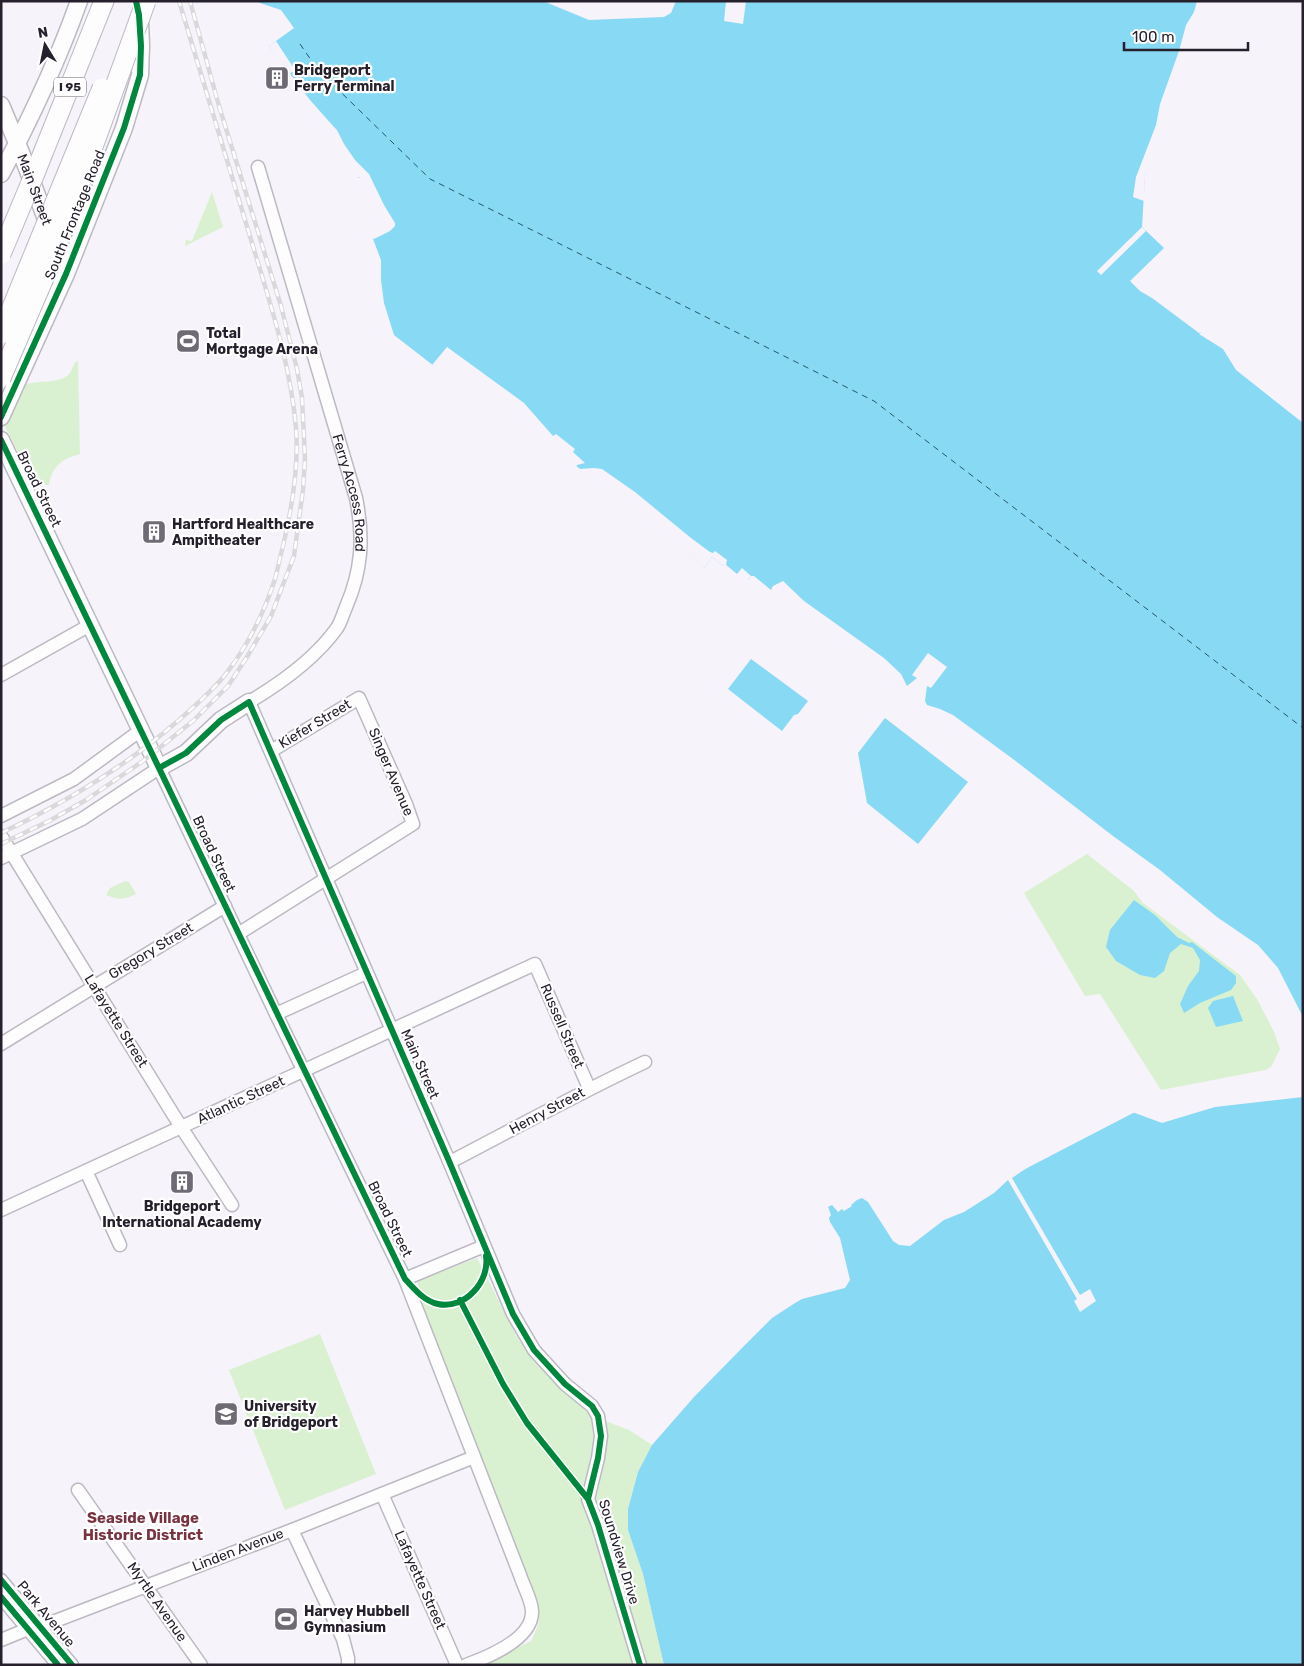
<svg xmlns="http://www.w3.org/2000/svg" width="1304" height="1666" viewBox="0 0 1304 1666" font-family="Rubik,sans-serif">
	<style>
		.green { fill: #d9f1d1 }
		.water { fill: #87d9f4 }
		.pier { fill: #f6f3fa }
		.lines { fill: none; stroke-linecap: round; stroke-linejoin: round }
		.ferry { stroke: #265766; stroke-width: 1; stroke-dasharray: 6 5; stroke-linecap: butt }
		.minor-casing { stroke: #bdb9c2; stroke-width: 15 }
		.major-casing { stroke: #bdb9c2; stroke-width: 19 }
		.highway-casing { stroke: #bdb9c2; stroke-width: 21 }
		.minor { stroke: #fefdfe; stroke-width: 12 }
		.major { stroke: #fefdfe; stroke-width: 16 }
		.highway { stroke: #fefdfe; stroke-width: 19 }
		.rail-casing { stroke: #d9d9db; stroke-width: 4.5 }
		.rail { stroke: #fff; stroke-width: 2.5; stroke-dasharray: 8; stroke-linecap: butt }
		.highway-bridge-casing { stroke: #bdb9c2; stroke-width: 21; stroke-linecap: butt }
		.highway-bridge { stroke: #fefdfe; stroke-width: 19 }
		.cycleway-casing { stroke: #fff; stroke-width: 9 }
		.cycleway { stroke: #00873e; stroke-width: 6 }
		.labels { text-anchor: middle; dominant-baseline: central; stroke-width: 4.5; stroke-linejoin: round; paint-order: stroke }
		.shield { fill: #fff; stroke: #67636b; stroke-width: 1 }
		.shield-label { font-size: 12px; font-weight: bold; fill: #26202c }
		.poi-label { font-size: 14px; font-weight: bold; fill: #26202c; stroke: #fff; text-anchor: start }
		.street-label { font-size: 14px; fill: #26202c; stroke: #fff }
		.neighbourhood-label { font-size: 15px; font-weight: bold; fill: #793240; stroke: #fff }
	</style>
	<rect width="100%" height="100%" fill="#f6f3fa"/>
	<!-- green -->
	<path class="green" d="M212,192L223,227L185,246L186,240L192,241Z
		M78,360L80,454C62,459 52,466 49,485C40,485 36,485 31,477L4,425L23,385C37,380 55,384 67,376C73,371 72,364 78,360Z
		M1087,854L1134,891L1143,903L1240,975L1257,999L1274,1032L1280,1049L1271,1067L1265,1070L1161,1090L1100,994L1085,996L1024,893Z
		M125,881L129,882L136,894C125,900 118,900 106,895L110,888Z
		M477,1258L517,1337L530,1355L563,1391L595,1417L629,1430L652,1445L638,1472L628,1509V1530L643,1574L664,1665H483L531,1641C539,1626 541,1618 537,1601L428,1323L417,1281Z
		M320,1334L376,1474L285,1510L229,1370Z"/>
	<!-- water -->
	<path class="water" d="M259,1H543L589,20L664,17L671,13L676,1H1200L1145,176L1142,227L1164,248L1130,281L1140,291L1152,298L1199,333L1207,331L1239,363L1303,409V1057L1257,970L918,707L922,693L917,687L904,693L776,598L748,580L751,576L742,568L737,574L725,564L723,566L712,557L704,568L628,502L607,490L548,444L513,405L446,364L434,366L394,335L384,303L381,280V260L373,239L391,229L392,222L362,177L356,178L334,135V127L310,100L269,46L294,28L281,10L260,3Z
		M751,659L808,701L798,714L794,715L782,731L728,689Z
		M885,718L968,782L918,844L867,803L858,753Z
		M1134,900L1155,915L1177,937L1189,943L1192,942L1236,976V983L1231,990L1200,1003L1184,1013L1180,1004L1188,986L1199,971L1200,960L1193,948L1181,944L1170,953L1164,971L1155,978L1140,975L1116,961L1106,947L1110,930Z
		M1233,996L1243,1021L1216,1027L1208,1008L1213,1001Z
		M1303,1067V1665H664L643,1574L628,1530V1509L638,1472L652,1445L694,1397L742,1348L772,1318L812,1292L842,1267L822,1230L829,1211L828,1207L832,1205L834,1207L866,1189L899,1236L906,1237L1004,1180L1137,1111L1288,1081Z"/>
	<!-- pier -->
	<path class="pier" d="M726,1H746L743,24L724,21Z
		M1197,1H1203L1192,38L1155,153L1145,176L1144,201L1133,197L1136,177L1156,125L1160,104L1179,51L1186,25L1194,12Z
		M276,41L295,70L289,74L269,46Z
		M334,127L337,130L344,144L355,160L369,174L384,205L395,223V226L390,231L374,239L373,237L389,230V222L372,198L360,177L353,179L337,159L332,143V132Z
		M1142,227L1146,231L1101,275L1097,271Z
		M1207,328L1238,351L1241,362L1303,406V423L1236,370L1223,349L1199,334Z
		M447,347L524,403L553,436L556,434L575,449L573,452L585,463L577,465L576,467L579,469L594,468L602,469L635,492L691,538L710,552L713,553L715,551L727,560L726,565L723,566L712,557L704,568L697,564L692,558L626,505L605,492L531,435L519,421L510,404L504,400L501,404H498L445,366L438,368L432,365Z
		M751,576H754L771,590L773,586L783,581L804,601L884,658L901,674L907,686L917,678L912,675L928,653L947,667L931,688L927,686L925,701L927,705L940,709L953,715L1013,759L1113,836L1160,870L1217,917L1258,945L1278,968L1301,1013L1303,1018V1059L1301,1058L1255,972L916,709L915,707L920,692L917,690L905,695H897L899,693L848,657L775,600L769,599L747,582Z
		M1303,1064V1097L1215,1107L1162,1123L1135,1113H1128L1136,1108L1287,1078L1294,1074Z
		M1040,1159L1012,1178L1080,1295L1090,1289L1096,1301L1080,1312L1074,1301L1077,1299L1008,1180L994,1193L964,1212L944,1220L910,1246L899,1245L893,1241L868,1202L862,1198L857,1200L851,1205L852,1206L844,1211L842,1209L838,1212L833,1206L834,1203L847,1195L867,1187L872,1190L878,1198L901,1234L905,1235L1003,1178Z
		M825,1207H828L831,1215L829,1218L830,1222L840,1238L850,1280L845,1288L802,1299L770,1316L810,1290L838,1267L829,1252L816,1225L818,1217L826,1210Z"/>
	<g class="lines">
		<!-- ferry -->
		<path class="ferry" d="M300,44L318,70L430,179L874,401L1303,728"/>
		<defs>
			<g id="minor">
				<path id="s1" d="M258,167L356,498C364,538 362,570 346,607C343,614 341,622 337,628C315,659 281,683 249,702L449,1161L513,1314L534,1350L565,1384L592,1406L598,1416L601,1436L598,1458L588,1499L598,1525L640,1665"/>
				<path d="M1,675L90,625"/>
				<path d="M1,816L74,779L141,730"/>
				<path d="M1,836L181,1127L232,1205"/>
				<path d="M1,858L82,819L159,768L276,1014L405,1279L520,1575C523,1585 532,1601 532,1611C533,1639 488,1657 466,1665"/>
				<path d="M238,934L413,824L406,804L359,698L271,751"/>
				<path d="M276,1014L366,973"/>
				<path d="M1,1044L225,906"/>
				<path d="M449,1161L456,1159C519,1126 581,1092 645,1062"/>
				<path d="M86,1171L120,1245"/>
				<path d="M1,1210L535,964L589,1088"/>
				<path d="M405,1279L484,1246"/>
				<path d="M78,1490L201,1665"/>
				<path d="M382,1494L457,1665"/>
				<path d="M292,1530L343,1639L348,1658V1665"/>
				<path d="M1,1580L72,1665"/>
				<path d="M1,1597L58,1665"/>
				<path d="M1,1640L28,1629L50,1623L292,1530L474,1457"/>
			</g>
			<g id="major">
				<path id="s2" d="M1,105L22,155L50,230"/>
				<path d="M1,174C31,118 58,60 79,1"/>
				<path d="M1,417L66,274L124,128L140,75L141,46L140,21"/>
				<path d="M1,440L159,768L186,753L221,720L249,702"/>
			</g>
			<path id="highway" d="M35,173L104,1"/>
		</defs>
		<!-- minor casing -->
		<use href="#minor" class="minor-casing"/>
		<!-- major casing -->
		<use href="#major" class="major-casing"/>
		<!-- highway casing -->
		<use href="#highway" class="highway-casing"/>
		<!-- minor -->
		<use href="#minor" class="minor"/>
		<!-- major -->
		<use href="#major" class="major"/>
		<!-- highway -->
		<use href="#highway" class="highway"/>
		<defs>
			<path id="rail" d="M1,833C65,803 126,766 179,720C195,706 212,691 225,675C247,647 264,613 275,579C278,568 280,557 283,546C292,508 299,468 296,428C290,360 268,297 249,233C225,155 202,78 179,1
				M1,844L49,821L86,800L143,761L193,721L228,686L247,657L271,616L294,556L303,490L305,458L302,398L297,369L281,306L219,106L190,1"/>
		</defs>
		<!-- rail casing -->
		<use href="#rail" class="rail-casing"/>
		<!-- rail -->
		<use href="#rail" class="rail"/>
		<defs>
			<path id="highway-bridge" d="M1,254L35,173
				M1,334L102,88
				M1,378L53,257L146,1"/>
		</defs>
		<!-- highway-bridge casing -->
		<use href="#highway-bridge" class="highway-bridge-casing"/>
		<!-- highway-bridge -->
		<use href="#highway-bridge" class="highway-bridge"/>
		<defs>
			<path id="cycleway" d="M1,417L66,274L124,128L140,75L141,46L139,15L136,1
				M1,440L405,1279C414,1289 424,1301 438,1304C465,1310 490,1281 486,1256
				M159,768L186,753L221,720L249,702L449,1161L513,1314L534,1350L565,1384L592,1406L598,1416L601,1436L598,1458L588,1499L598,1525L640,1665
				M460,1300L503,1384L527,1423L588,1499
				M1,1580L72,1665
				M1,1597L58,1665"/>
		</defs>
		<!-- cycleway casing -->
		<use href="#cycleway" class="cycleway-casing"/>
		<!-- cycleway -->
		<use href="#cycleway" class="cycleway"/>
	</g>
	<!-- icons -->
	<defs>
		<symbol id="building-square" viewBox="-11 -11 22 22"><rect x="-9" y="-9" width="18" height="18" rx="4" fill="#6f6a74" stroke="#fff"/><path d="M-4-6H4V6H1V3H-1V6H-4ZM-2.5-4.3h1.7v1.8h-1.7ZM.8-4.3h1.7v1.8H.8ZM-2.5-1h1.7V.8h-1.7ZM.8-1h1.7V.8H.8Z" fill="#fff"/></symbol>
		<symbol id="stadium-square" viewBox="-11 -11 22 22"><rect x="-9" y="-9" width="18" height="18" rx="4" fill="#6f6a74" stroke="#fff"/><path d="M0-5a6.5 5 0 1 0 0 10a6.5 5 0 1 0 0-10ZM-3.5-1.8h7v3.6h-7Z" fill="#fff"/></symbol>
		<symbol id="university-square" viewBox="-11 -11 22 22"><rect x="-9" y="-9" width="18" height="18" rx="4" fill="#6f6a74" stroke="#fff"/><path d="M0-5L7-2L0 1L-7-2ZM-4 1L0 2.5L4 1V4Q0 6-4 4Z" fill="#fff"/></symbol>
	</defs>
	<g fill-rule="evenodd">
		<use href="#building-square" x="263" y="64" width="28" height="28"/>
		<use href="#stadium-square" x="174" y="327" width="28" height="28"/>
		<use href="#building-square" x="140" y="518" width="28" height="28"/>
		<use href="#building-square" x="168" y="1168" width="28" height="28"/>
		<use href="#university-square" x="212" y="1400" width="28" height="28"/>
		<use href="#stadium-square" x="272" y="1605" width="28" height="28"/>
	</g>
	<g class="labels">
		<!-- shield labels -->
		<rect class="shield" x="54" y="77.5" width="32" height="19" rx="4"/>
		<g class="shield-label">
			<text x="70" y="87">I 95</text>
		</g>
		<!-- poi labels -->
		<g class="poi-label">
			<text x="294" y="70">Bridgeport<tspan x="294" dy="16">Ferry Terminal</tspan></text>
			<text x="206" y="333">Total<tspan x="206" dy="16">Mortgage Arena</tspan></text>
			<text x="172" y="524">Hartford Healthcare<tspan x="172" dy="16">Ampitheater</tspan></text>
			<text x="182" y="1206" text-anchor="middle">Bridgeport<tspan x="182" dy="16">International Academy</tspan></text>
			<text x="244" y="1406">University<tspan x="244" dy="16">of Bridgeport</tspan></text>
			<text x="304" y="1611">Harvey Hubbell<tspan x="304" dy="16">Gymnasium</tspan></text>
		</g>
		<!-- street labels -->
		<g class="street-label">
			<text stroke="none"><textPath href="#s2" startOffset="91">Main Street</textPath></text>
			<text transform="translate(75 215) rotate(-68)">South Frontage Road</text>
			<text transform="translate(39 489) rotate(64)">Broad Street</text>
			<text stroke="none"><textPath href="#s1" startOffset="339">Ferry Access Road</textPath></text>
			<text transform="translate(315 724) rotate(-31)">Kiefer Street</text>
			<text transform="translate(391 772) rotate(67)">Singer Avenue</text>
			<text transform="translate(214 854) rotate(65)">Broad Street</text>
			<text transform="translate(151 951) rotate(-31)">Gregory Street</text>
			<text transform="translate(116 1021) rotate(58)">Lafayette Street</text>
			<text transform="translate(562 1026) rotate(67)">Russell Street</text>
			<text transform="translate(420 1064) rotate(66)">Main Street</text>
			<text transform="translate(241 1100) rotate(-25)">Atlantic Street</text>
			<text transform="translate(547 1111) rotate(-28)">Henry Street</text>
			<text transform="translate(390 1219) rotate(64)">Broad Street</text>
			<text transform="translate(238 1550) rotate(-21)">Linden Avenue</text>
			<text transform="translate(619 1552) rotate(73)">Soundview Drive</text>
			<text transform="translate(420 1580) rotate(66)">Lafayette Street</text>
			<text transform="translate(157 1602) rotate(55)">Myrtle Avenue</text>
			<text transform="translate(46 1614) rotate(50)">Park Avenue</text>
		</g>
		<!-- neighbourhood labels -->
		<g class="neighbourhood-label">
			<text x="143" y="1518">Seaside Village<tspan x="143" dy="17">Historic District</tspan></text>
		</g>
	</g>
	<!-- border -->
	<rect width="1304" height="1666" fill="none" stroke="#26202c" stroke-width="5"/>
	<!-- north arrow -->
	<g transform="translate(45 45) rotate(350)" stroke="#ffffff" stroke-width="4" paint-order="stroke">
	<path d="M0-4L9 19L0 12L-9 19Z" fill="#26202c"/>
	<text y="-8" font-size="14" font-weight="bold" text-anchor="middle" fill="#26202c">N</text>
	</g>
	<!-- scale -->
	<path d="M1124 42v8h124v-8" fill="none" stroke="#26202c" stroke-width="2.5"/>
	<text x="1132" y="42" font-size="15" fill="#26202c" stroke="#ffffff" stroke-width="4" paint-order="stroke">100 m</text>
</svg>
